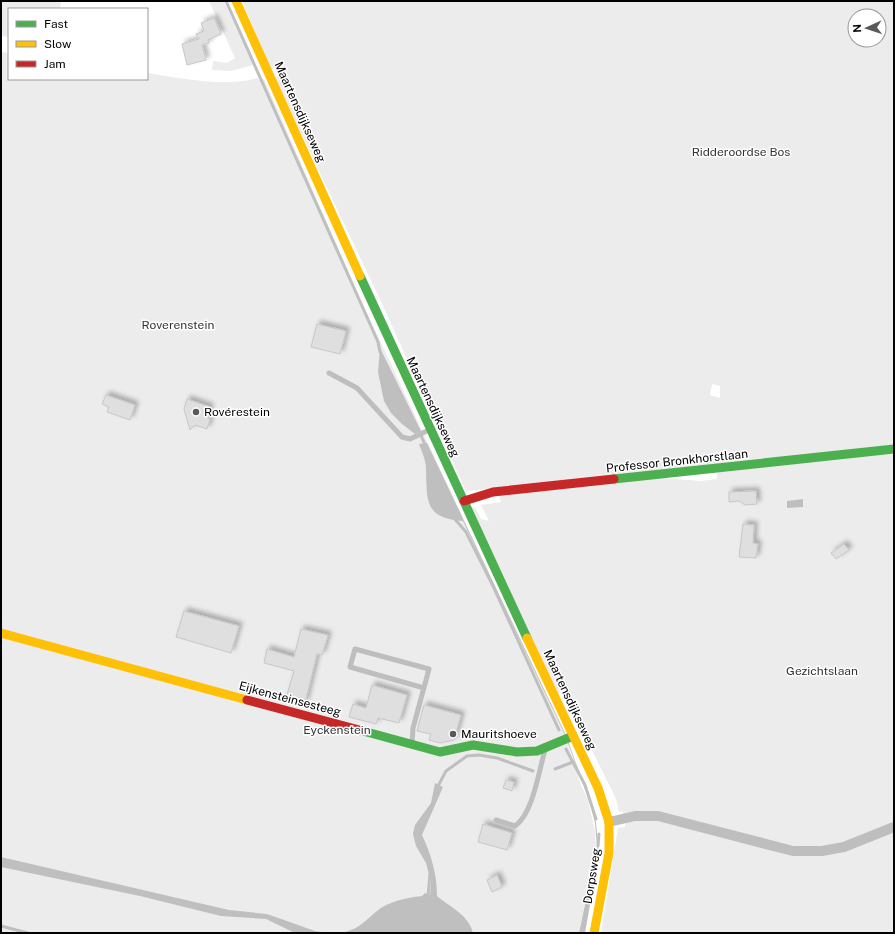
<svg xmlns="http://www.w3.org/2000/svg" width="895" height="934" viewBox="0 0 895 934" font-family="'Public Sans',sans-serif">
	<style>
		.green { fill: #ececec; fill-rule: evenodd }
		.water { fill: #bfbfbf }
		.lines { fill: none; stroke-linecap: round; stroke-linejoin: round }
		.stream { stroke: #bfbfbf; stroke-width: 3 }
		.building { fill: #dfdfdf; stroke: #c7c7c7; filter: url(#shadow) }
		.lane { stroke: #bebebe; stroke-width: 5 }
		.street { stroke: #bebebe; stroke-width: 10 }
		.fast { stroke: #4caf50; stroke-width: 9 }
		.slow { stroke: #ffc107; stroke-width: 9 }
		.jam { stroke: #c62828; stroke-width: 9 }
		.poi-dot { fill: #595959; stroke: #fff; stroke-width: 1.5 }
		.labels { text-anchor: middle; dominant-baseline: central; stroke-width: 3; stroke-linejoin: round; paint-order: stroke }
		.street-label { font-size: 12px; fill: #000; stroke: #fff }
		.park-label { font-size: 12px; fill: #333; stroke: #fff }
		.poi-label { font-size: 12px; fill: #000; stroke: #fff; text-anchor: start }
	</style>
	<defs>
		<filter id="shadow"><feDropShadow dx="3.5" dy="-3.5" stdDeviation="2" flood-color="#0004"/></filter>
	</defs>
	<rect width="100%" height="100%" fill="#fff"/>
	<!-- green -->
	<path class="green" d="M1,1H61L60,9H9V37L1,36Z
		M209,1H224L253,65L231,71L212,70L213,61L227,63L235,58Z
		M242,1H894V933H601L618,828L625,827L626,820L622,811L619,812L616,799L563,691L551,696L462,509L475,507L481,519L489,521L481,505L501,502L497,488L466,491L384,308L275,78L285,70L282,62L271,70ZM855,16H879V40H855ZM712,384L720,386V398L710,395ZM717,466V479L700,481L628,475Z
		M1,52L9,53V79H147V73C183,78 223,88 258,78L259,80L264,79L360,298L564,733L580,783L588,800L595,832L596,847L579,933H1Z"/>
	<!-- water -->
	<path class="water" d="M380,348L421,431L415,434L402,424L391,413L384,401L378,372Z
		M427,443L565,733L591,804L596,822L599,854L585,933H579L597,847L595,823L590,803L564,733L463,521C424,518 427,501 426,469C426,460 422,452 419,444Z
		M803,499V507L787,508V501Z
		M435,783L443,787L422,835C431,854 437,874 437,896C451,908 468,914 473,933H342C361,928 363,922 377,911C389,901 406,898 422,896L425,893L430,895L431,882L426,863L416,846L413,834L415,825L431,803Z
		M1,857L229,910L267,914L315,931L327,933H295L266,919L221,916L140,896L1,867Z"/>
	<g class="lines">
		<!-- stream -->
		<path class="stream" d="M226,1L378,342L380,352
			M420,433L426,447
			M454,518L466,532L493,586L559,730
			M566,749L585,785L596,819
			M555,769L573,762
			M437,788L446,771L467,756L479,755L497,758L533,771
			M598,846L599,834
			M428,896L430,874
			M1,926L28,933"/>
	</g>
	<!-- building -->
	<path class="building" d="M214,18L221,34L208,40L209,43L202,45L206,60L187,65L182,44L199,39L196,34L204,31L201,23Z
		M317,324L346,331L340,354L311,347Z
		M106,395L135,405L130,420L107,412L109,407L102,404Z
		M187,399L210,407L207,417L210,419L207,429L195,425L190,430L184,409Z
		M756,491L757,504L745,505L739,501L729,502V492Z
		M743,524L754,525L753,543L758,544L756,558L739,557Z
		M844,544L849,550L836,559L831,553Z
		M184,611L239,626L231,653L176,637Z
		M301,629L328,635L322,655L317,654L305,703L286,698L294,671L264,663L267,649L294,657Z
		M372,685L407,695L399,723L378,718L376,724L349,717L353,704L366,708Z
		M424,705L461,715L454,740L440,743L429,740L431,734L417,731Z
		M506,780L514,782L512,791L503,788Z
		M483,824L512,833L507,850L478,842Z
		M497,875L502,887L492,892L487,880Z"/>
	<g class="lines">
		<!-- lane -->
		<path class="lane" d="M329,373L357,388L402,437L410,439L429,430
			M412,744L413,728L429,669L355,649L350,667L424,688
			M496,820L515,826C533,814 539,770 545,750"/>
		<!-- street -->
		<path class="street" d="M609,822L635,816H658L793,851H822L844,847L894,827"/>
		<!-- fast -->
		<path class="fast" d="M360,276L527,638
			M614,479L894,449
			M363,731L440,752L473,745L517,752L537,751L573,736"/>
		<!-- slow -->
		<path class="slow" d="M236,1L360,276
			M1,633L247,700
			M527,638L598,788L609,822V853L594,933"/>
		<!-- jam -->
		<path class="jam" d="M464,501L493,492L614,479
			M247,700L363,731"/>
	</g>
	<!-- markers -->
	<g class="poi-dot">
		<circle cx="196" cy="412" r="4"/>
		<circle cx="453" cy="734" r="4"/>
	</g>
	<g class="labels">
		<!-- street labels -->
		<g class="street-label">
			<text transform="translate(300 112) rotate(66)">Maartensdijkseweg</text>
			<text transform="translate(433 407) rotate(65)">Maartensdijkseweg</text>
			<text transform="translate(677 461) rotate(-6)">Professor Bronkhorstlaan</text>
			<text transform="translate(290 699) rotate(15)">Eijkensteinsesteeg</text>
			<text transform="translate(570 700) rotate(65)">Maartensdijkseweg</text>
			<text transform="translate(592 876) rotate(-81)">Dorpsweg</text>
		</g>
		<!-- park labels -->
		<g class="park-label">
			<text x="741" y="152">Ridderoordse Bos</text>
			<text x="178" y="325">Roverenstein</text>
			<text x="822" y="671">Gezichtslaan</text>
			<text x="337" y="730">Eyckenstein</text>
		</g>
		<!-- poi labels -->
		<g class="poi-label">
			<text x="204" y="412">Rovérestein</text>
			<text x="461" y="734">Mauritshoeve</text>
		</g>
	</g>
	<!-- border -->
	<rect width="895" height="934" fill="none" stroke="#000000" stroke-width="4"/>
	<!-- legend -->
	<rect x="8" y="8" width="140" height="72" fill="#ffffff" stroke="#999999"/>
	<rect x="16" y="21" width="20" height="6" fill="#4caf50" stroke="#999999"/>
	<text x="44" y="28" font-size="12" fill="#000000">Fast</text>
	<rect x="16" y="41" width="20" height="6" fill="#ffc107" stroke="#999999"/>
	<text x="44" y="48" font-size="12" fill="#000000">Slow</text>
	<rect x="16" y="61" width="20" height="6" fill="#c62828" stroke="#999999"/>
	<text x="44" y="68" font-size="12" fill="#000000">Jam</text>
	<!-- north arrow -->
	<g transform="translate(867 28) rotate(267)"><circle r="19" fill="#ffffff" stroke="#999999"/>
	<path d="M0-3L7 15L0 10L-7 15Z" fill="#595959"/>
	<text y="-6" font-size="11" font-weight="bold" text-anchor="middle" fill="#000000">N</text>
	</g>
</svg>
